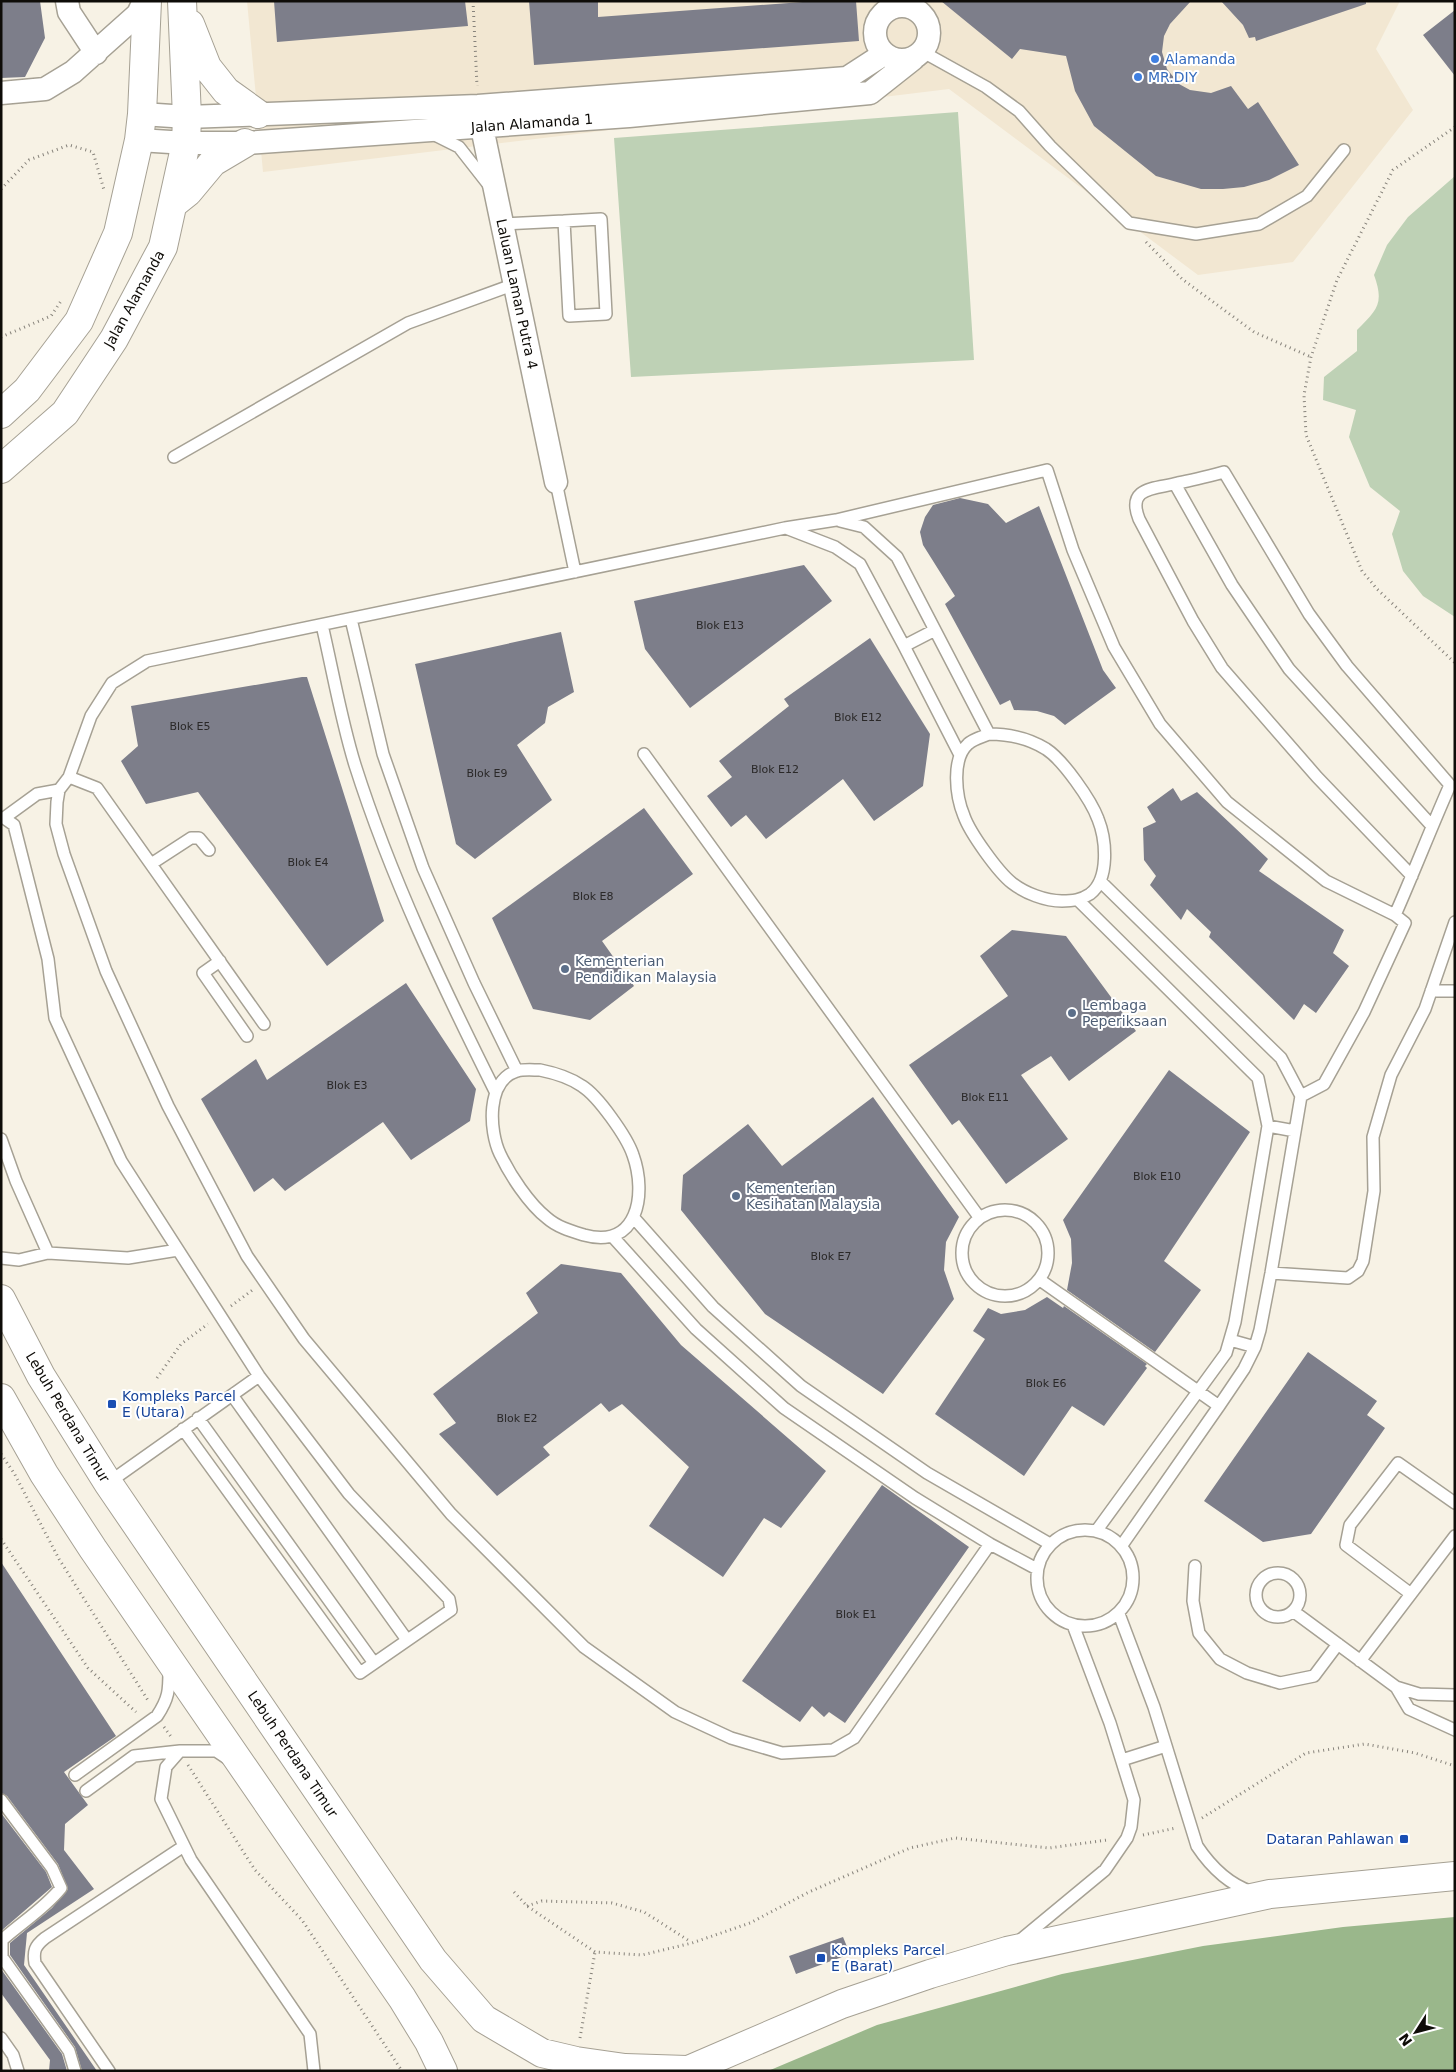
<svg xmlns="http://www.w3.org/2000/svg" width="1456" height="2072" viewBox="0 0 1456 2072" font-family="'DejaVu Sans',sans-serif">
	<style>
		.commercial { fill: #f2e7d2 }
		.green { fill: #bed1b5 }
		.forest { fill: #9ab78b }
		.building { fill: #7d7e8a }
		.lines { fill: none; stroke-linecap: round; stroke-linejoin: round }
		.service-casing { stroke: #a6a194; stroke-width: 14 }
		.minor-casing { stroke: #a6a194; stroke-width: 25 }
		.tertiary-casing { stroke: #a6a194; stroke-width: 30 }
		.secondary-casing { stroke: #a6a194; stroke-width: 30 }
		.primary-casing { stroke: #a6a194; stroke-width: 30 }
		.path { stroke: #87837b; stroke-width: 3; stroke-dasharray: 1 4; stroke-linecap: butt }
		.service { stroke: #fff; stroke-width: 11 }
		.minor { stroke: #fff; stroke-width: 22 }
		.tertiary { stroke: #fff; stroke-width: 28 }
		.secondary { stroke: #fff; stroke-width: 28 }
		.primary { stroke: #fff; stroke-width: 28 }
		.shop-dot { fill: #3f7fe0; stroke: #fff; stroke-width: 2 }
		.service-dot { fill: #5c6f8a; stroke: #fff; stroke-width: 2 }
		.transit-dot { fill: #1a4fb4; stroke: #fff; stroke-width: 2 }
		.labels { text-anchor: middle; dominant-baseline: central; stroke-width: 4; stroke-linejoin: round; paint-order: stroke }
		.number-label { font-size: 11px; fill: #2a2828 }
		.shop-label { font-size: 14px; fill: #366cbe; stroke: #fff; text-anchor: start }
		.street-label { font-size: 14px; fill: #0e0c08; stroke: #fff }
		.service-label { font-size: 14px; fill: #4e5e75; stroke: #fff; text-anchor: start }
		.transit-label { font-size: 14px; fill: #164399; stroke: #fff; text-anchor: start }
	</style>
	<rect width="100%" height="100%" fill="#f7f2e5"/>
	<!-- commercial -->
	<path class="commercial" d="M247,1H1400L1376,49L1413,110L1293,262L1198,275L949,89L263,172Z"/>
	<!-- green -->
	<path class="green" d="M958,112L974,360L631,377L614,138Z
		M1455,176V617L1423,596L1403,571L1392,534L1400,511L1370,487L1349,437L1356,410L1323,400L1324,377L1357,351V330C1376,310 1385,305 1374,275L1387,245L1408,217Z"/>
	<!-- forest -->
	<path class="forest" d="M1455,1917V2071H768L877,2025L1062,1974L1203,1946L1343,1927Z"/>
	<!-- building -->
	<path class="building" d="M1,1H40L45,38L25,77L1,78Z
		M274,1H465L468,26L277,42Z
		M529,1H598V17L816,1H856L859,41L534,65Z
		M941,1H1191L1170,24L1164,36L1162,52L1167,69L1179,84L1190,90L1211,93L1231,86L1248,109L1258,102L1299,165L1269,180L1244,187L1223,189H1201L1156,176L1094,126L1075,91L1066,56L1020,49L1012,59Z
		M1221,1H1366V4L1256,41L1255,37L1249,38L1243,25Z
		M1455,10V76L1423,35Z
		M960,498L988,504L1006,523L1039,506L1103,670L1116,688L1065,725L1054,716L1037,711L1014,710L1010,700L1000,705L945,604L955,596L923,545L920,532L925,517L933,505Z
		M804,565L832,601L690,708L645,649L634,601Z
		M561,632L574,692L548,707L545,723L517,745L552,800L475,859L456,844L415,664Z
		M870,638L930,734L923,786L874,821L843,779L766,839L746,815L731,827L707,796L732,777L719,761L789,706L784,699Z
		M302,677H307L384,921L327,966L198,792L146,804L121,761L138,746L131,706Z
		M1173,788L1181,801L1197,792L1268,859L1259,871L1344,930L1333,953L1349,966L1316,1013L1304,1004L1294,1020L1209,937L1211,932L1187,909L1181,920L1150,885L1156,876L1144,860L1143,828L1156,822L1147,807Z
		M644,808L693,874L602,941L634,986L590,1020L533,1009L492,918Z
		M1012,930L1066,936L1136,1031L1069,1081L1051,1056L1021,1075L1068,1139L1006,1184L959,1120L952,1125L909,1065L1008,996L980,956Z
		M406,983L476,1089L470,1121L411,1160L383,1122L285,1191L273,1178L254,1192L201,1099L256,1059L267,1080Z
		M1169,1070L1250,1132L1164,1261L1201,1290L1155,1352L1067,1290L1072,1263L1071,1239L1063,1220Z
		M873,1097L959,1217L946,1242L944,1270L954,1299L883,1394L765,1314L681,1210L683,1175L748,1124L782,1166Z
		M561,1264L621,1273L681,1345L826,1471L781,1528L764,1518L723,1577L649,1526L689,1467L622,1404L609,1412L601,1403L543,1447L550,1455L497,1496L439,1434L456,1423L433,1394L538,1313L526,1293Z
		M1047,1297L1063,1308L1064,1306L1147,1364L1145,1366L1147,1368L1104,1426L1072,1406L1024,1476L935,1414L985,1339L973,1331L988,1308L1001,1314L1025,1310Z
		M1308,1352L1377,1401L1367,1415L1385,1428L1311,1534L1263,1542L1204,1501Z
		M882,1485L969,1547L845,1723L829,1712L824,1717L812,1706L800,1722L742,1681Z
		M1,1562L116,1736L64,1772L88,1805L65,1824L64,1850L94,1889L27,1933L24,1965L97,2071H82L75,2047L10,1955V1943L52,1908L68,1889L58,1864L7,1796L1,1793Z
		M1,1813L46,1872L52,1887L1,1931Z
		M843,1937L850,1954L796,1974L789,1956Z
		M1,1969L62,2054L67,2071H49L50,2060L1,1993Z"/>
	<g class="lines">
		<defs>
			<path id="service" d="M901,1L903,5
				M923,52L986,87L1019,111L1050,146L1129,223L1196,234L1259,224L1307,196L1344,150
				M433,134L459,147L488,184
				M502,224L564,221L569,316L606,314L601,219L564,221
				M174,457L408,323L515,284
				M556,482L575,572
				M1175,484L1232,585L1289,669L1432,826
				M840,521L864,527L897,557L989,734
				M786,528L835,547L860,564L904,646L960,755
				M351,619L383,754L423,868L474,983L517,1071
				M322,625C333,672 341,720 355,765C391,878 442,985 495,1091
				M904,646L935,630
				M989,734C1009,734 1028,738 1046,749C1063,760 1091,800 1098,819C1106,839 1110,879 1090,894C1081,900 1073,901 1062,901C1045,901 1025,893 1012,883C998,872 970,833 964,816C956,797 951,759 968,744C973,739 982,737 989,734Z
				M644,754L979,1217
				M69,777L97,788L264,1024
				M1,818H4L14,825L48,959L55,1018L121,1161L259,1376L349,1494L449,1599L451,1610L360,1673L183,1429
				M4,818L37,794L59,790
				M151,864L191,838H199L209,850
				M1100,881L1281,1058L1301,1096L1271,1273L1260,1330L1255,1347L1244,1369L1219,1406L1122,1545
				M1078,900L1258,1078L1268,1126L1235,1322L1226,1353L1097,1530
				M1395,915C1414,872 1431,828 1450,785L1347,666L1309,614L1224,472C1209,476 1194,480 1178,483C1156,489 1126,486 1139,519L1193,621L1222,668L1317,777L1412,876
				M220,961L203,973L247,1036
				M1431,991H1455
				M540,1070C555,1073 569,1077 582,1086C598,1096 627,1137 633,1155C647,1194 638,1250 584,1235C571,1231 557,1227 547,1218C529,1204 510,1175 500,1154C489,1131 486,1080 517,1071C523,1069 533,1070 540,1070Z
				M1268,1126L1295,1131
				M1,1139L16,1181L48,1253L19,1260L1,1258
				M962 1253a43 43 0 1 1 86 0a43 43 0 1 1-86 0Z
				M634,1218L713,1307L801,1386L927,1473L1050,1544
				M613,1237L696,1329L784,1408L915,1498L990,1544L1037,1569
				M48,1253L128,1258L178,1250
				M1271,1273L1348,1278L1358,1271L1363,1261L1374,1191L1373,1137L1391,1075L1425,1009L1455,922
				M1040,1280L1219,1406
				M1230,1340L1255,1347
				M232,1395L407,1640
				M198,1418L374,1663
				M108,1483L259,1376
				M1037 1578a48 48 0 1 1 96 0a48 48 0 1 1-96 0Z
				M990,1544L854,1738L833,1750L782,1753L731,1738L675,1712L584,1647L451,1514L304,1339L247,1256L168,1106L106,971L64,854L56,824L57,802L59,790L69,777L91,716L112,683L147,661L785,528L836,520L1047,470L1073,550L1114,647L1160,724L1227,802L1326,881L1395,915L1405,923L1364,1012L1324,1084L1301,1096
				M1195,1566L1193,1601L1199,1633L1220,1659L1247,1673L1280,1683L1314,1676L1338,1644
				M1256 1595a22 22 0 1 1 44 0a22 22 0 1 1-44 0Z
				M1411,1594L1346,1545L1350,1525L1398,1463L1455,1503
				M1293,1611L1396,1687L1409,1709L1455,1730
				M1119,1614L1154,1707L1197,1846C1211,1867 1228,1884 1252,1892
				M1360,1661L1455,1536
				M1396,1687L1419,1694L1455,1695
				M180,1751L166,1767L161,1799L191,1860L310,2034L314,2071
				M1122,1760L1166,1746
				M75,1775L157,1716C169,1698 169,1690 169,1670
				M86,1791L134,1756L180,1751H216L228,1759
				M1,1800L52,1868L61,1888C44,1909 22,1922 2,1940V1957L69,2051L75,2071
				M1018,1942L1105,1870L1127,1838L1131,1827L1134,1800L1110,1723L1073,1625
				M1,2038L13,2055L18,2071
				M109,2071L35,1963C33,1951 35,1946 45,1938L184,1846"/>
			<path id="minor" d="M67,1L69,12L96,53
				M875 33a27 27 0 1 1 54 0a27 27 0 1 1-54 0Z
				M1,93L45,89L73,72L138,14L144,1
				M479,113L556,482
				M142,114L187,117L478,106L847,78L884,54
				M139,140L186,143H245L629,116L870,93L913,59"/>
			<path id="tertiary" d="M190,24L207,67L226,91L258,114
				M173,204L188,192L213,162L245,143
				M1,414L27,390L79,321L118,233L139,140L142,114L147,1
				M1,469L65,413L114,339L163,247L186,143L187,117L182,1"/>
			<path id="secondary" d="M1,1299L41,1376L108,1483L433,1960L484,2019L542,2053L576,2061L625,2068L687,2070
				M1,1398L44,1474L93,1549L402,1998L429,2042L443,2071"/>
			<path id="primary" d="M686,2071L842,2004L930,1974L1007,1951L1270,1894L1455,1876"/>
		</defs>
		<!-- service casing -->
		<use href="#service" class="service-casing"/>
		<!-- minor casing -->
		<use href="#minor" class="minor-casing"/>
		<!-- tertiary casing -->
		<use href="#tertiary" class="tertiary-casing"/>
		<!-- secondary casing -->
		<use href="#secondary" class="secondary-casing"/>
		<!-- primary casing -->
		<use href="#primary" class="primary-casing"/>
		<!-- path -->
		<path class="path" d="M473,1L477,86
			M1455,127L1393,170L1337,280L1311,357L1304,395L1306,435L1362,571L1377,589L1455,663
			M1,189L29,160L69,145L93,152L104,190
			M1146,242L1182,279L1254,332L1311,357
			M1,337L51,316L61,301
			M231,1306L254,1289
			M157,1378L181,1344L208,1324
			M1,1454L14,1473L59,1559L149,1702
			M1,1539L88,1668L136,1712
			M164,1727L172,1738
			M188,1765L255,1870L302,1920L402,2071
			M1202,1818L1306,1753L1365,1744L1415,1753L1455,1766
			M1143,1835L1176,1828
			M514,1892L527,1906L595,1952L642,1955L692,1943L750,1923L809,1892L910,1848L955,1838L1049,1848L1107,1840
			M527,1906L542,1901L612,1903L644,1912L691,1942
			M580,2038L595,1952"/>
		<!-- service -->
		<use href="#service" class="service"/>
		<!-- minor -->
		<use href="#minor" class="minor"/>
		<!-- tertiary -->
		<use href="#tertiary" class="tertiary"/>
		<!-- secondary -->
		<use href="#secondary" class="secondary"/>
		<!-- primary -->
		<use href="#primary" class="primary"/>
	</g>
	<!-- markers -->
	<g class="shop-dot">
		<circle cx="1155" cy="59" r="5"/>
		<circle cx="1138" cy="77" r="5"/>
	</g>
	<g class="service-dot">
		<circle cx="565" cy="969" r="5"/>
		<circle cx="1072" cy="1013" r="5"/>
		<circle cx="736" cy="1196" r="5"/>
	</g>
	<g class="transit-dot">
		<rect x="107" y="1399" width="10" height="10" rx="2.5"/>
		<rect x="1399" y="1834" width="10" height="10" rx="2.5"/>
		<rect x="816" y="1953" width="10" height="10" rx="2.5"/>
	</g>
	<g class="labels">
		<!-- number labels -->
		<g class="number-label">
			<text x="720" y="625">Blok E13</text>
			<text x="858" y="717">Blok E12</text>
			<text x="190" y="726">Blok E5</text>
			<text x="775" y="769">Blok E12</text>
			<text x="487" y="773">Blok E9</text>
			<text x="308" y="862">Blok E4</text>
			<text x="593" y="896">Blok E8</text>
			<text x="347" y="1085">Blok E3</text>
			<text x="985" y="1097">Blok E11</text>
			<text x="1157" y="1176">Blok E10</text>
			<text x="831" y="1256">Blok E7</text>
			<text x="1046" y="1383">Blok E6</text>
			<text x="517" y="1418">Blok E2</text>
			<text x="856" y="1614">Blok E1</text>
		</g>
		<!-- shop labels -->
		<g class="shop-label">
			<text x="1165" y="59">Alamanda</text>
			<text x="1148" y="77">MR.DIY</text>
		</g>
		<!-- street labels -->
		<g class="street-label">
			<text transform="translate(532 123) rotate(-4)">Jalan Alamanda 1</text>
			<text transform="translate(517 294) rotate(78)">Laluan Laman Putra 4</text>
			<text transform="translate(134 299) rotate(-61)">Jalan Alamanda</text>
			<text transform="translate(68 1417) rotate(59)">Lebuh Perdana Timur</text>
			<text transform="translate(293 1754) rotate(56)">Lebuh Perdana Timur</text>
		</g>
		<!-- service labels -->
		<g class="service-label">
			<text x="575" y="961">Kementerian<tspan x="575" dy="16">Pendidikan Malaysia</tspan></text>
			<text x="1082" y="1005">Lembaga<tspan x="1082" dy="16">Peperiksaan</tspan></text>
			<text x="746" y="1188">Kementerian<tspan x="746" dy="16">Kesihatan Malaysia</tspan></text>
		</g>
		<!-- transit labels -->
		<g class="transit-label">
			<text x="122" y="1396">Kompleks Parcel<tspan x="122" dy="16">E (Utara)</tspan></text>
			<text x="1394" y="1839" text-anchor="end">Dataran Pahlawan</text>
			<text x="831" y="1950">Kompleks Parcel<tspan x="831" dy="16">E (Barat)</tspan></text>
		</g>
	</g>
	<!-- border -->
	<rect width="1456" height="2072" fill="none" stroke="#0e0c08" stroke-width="5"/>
	<!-- north arrow -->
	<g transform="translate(1416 2032) rotate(234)" stroke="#ffffff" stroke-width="4" paint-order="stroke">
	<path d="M0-4L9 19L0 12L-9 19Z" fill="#0e0c08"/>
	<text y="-8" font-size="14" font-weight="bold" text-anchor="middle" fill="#0e0c08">N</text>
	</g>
</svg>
